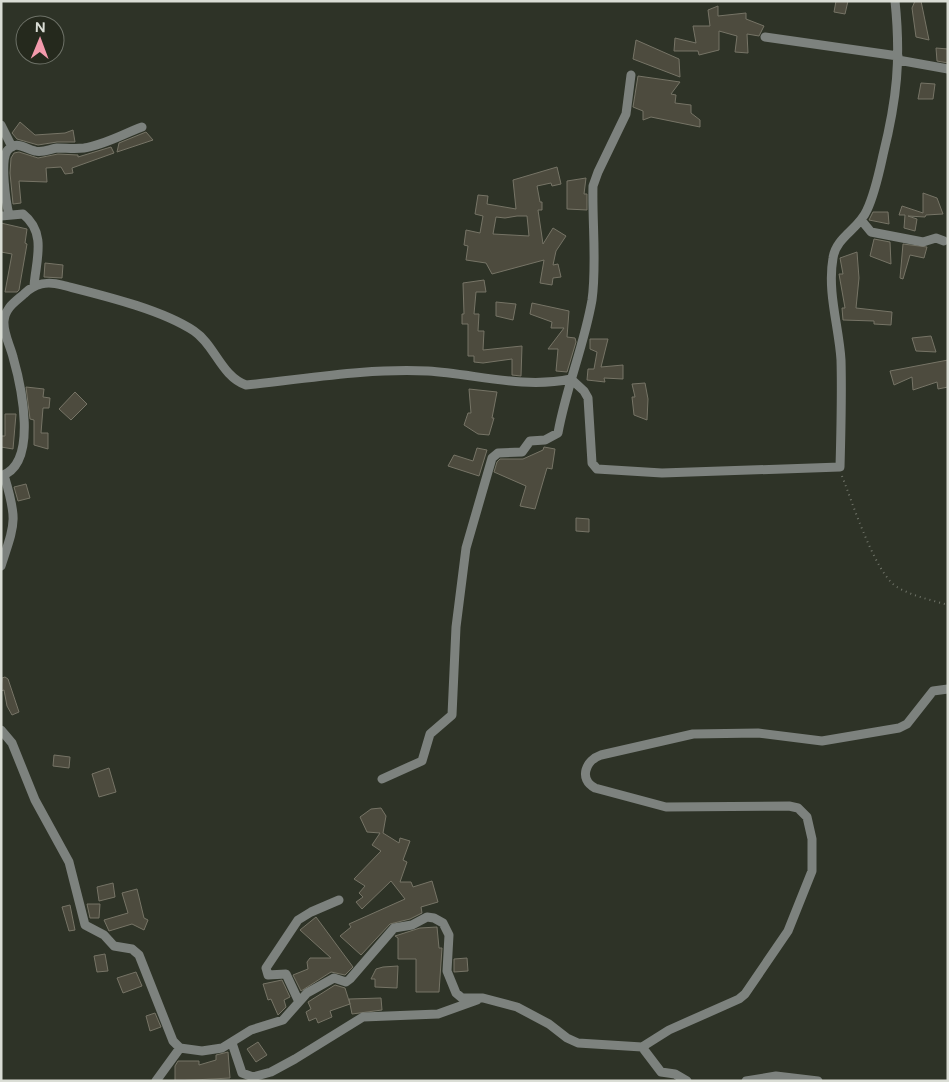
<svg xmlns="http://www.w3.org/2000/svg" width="949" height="1082" viewBox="0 0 949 1082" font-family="Figtree,sans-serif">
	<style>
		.building { fill: #4d4b3e; stroke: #767466; fill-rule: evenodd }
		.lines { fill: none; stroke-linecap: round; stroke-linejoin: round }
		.path { stroke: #707469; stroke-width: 2; stroke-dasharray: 1 4; stroke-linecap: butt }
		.street { stroke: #7d827e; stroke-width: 9 }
	</style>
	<rect width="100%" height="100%" fill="#2e3327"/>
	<!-- building -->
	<path class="building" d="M836,1H848L845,14L834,12Z
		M915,1H921L929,40L916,37L912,8Z
		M718,6V16L746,13V19L764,26L759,36L747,34L748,53L735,52L737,36L719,31V50L699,55L698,51H674L675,38L696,43L693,26H710L708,10Z
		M636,40L679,59L680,77L633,59Z
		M936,48L948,49V63L937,61Z
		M638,76L680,82L671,94L676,95L675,103L691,105V113L700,120V127L651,117L643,120V111L633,107Z
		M921,83L935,84L933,99H918Z
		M20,122L35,135L65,133L73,130L75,142H57L38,145L17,139L12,133Z
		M146,132L153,140L117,152L119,143Z
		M111,147L114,153L72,168L73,173L65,174L61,167L46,168L47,182L19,181L21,203L13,204L10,173L11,158L14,153L19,152L38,158L58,154L78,155V157Z
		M557,167L561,184L552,186L551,183L537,186L540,202H542V210H538L543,244L553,228L566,236L556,251L553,265L558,264L561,277L553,278L552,285L540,283L544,260L492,274L486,263L466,260L468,246L464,245L466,230L480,233L483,216L475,214L478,195L488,196L487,204L516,209L513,180ZM517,216H527L529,236L493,234L496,217L505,218Z
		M586,178L584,194H587V210L567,209V181Z
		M923,193L937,198L943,214L926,215L925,217L908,216L917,219L915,231L904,228L905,215H899L902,206L923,213Z
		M873,212H888L889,224L869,220Z
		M1,223L27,229L25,243L27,244L19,290L17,292H5L12,254L1,252Z
		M874,239L890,242L891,264L870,256Z
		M903,244L927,247L924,258L910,255L903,279L900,278Z
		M857,252L859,278L856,308L892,312L891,325L874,324V321L843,320L842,308H845L839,274H843L840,258Z
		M45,263L63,265L62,278L44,277Z
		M484,280L486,292H476L474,314H479L478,331H484L483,350L522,346L521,376L512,375V359L483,363L474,362V356H468V324H462V314H464L463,283Z
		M496,302L516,304L513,320L496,316Z
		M532,303L569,311L567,337L575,338L576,342L567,372L556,371L558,349H548L564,328H551L552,322L530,314Z
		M931,336L936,352L916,351L912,338Z
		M590,339H608L601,367L623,365V379L604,378L605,382L587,380L588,369H594L597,352L590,349Z
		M948,360V387L938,389L937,382L913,390L912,377L894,385L890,371Z
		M645,383L648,399L647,420L634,415L632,397H635L632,384Z
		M26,387L44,389L43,397L50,398L49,408H43L41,433H48V449L34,445V420L30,419Z
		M469,389L497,392L492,418H494L489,435L478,434L464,425L468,413H471Z
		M75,392L87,404L71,420L59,409Z
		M5,414H16L13,449L1,447V436H5Z
		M544,447L555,449L552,469L547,468L535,509L520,506L526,486L494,472L497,462L500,459H523L543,450Z
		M477,448L487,450L479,476L448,466L454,455L473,461Z
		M26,484L30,498L18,501L14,487Z
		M576,518L589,519V532L576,531Z
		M5,677L8,679L19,712L12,715L7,706L4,690L1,691L2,678Z
		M54,755L70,757L69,768L53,766Z
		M109,768L116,792L99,797L92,774Z
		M381,808L386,816L383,833L399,843L400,838L410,841L403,860L407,862L400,882H411L413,887L432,881L438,902L421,907L422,913L410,919L390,924L361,955L340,936L351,927L349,924L405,899L391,881L362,909L356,902L363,897L359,893L365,886L354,879L381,851L372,845L380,833L367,832L360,817L371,809Z
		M113,883L115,897L99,901L97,887Z
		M137,889L144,918L148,920L144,930L132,924L109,931L104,920L128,913L122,893Z
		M87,904H100L99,918H90Z
		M70,905L75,930L69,931L62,907Z
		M316,917L353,967L345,975L331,972L301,991L293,975L308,969L307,962L310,958H331L300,930Z
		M437,927L439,948H442L439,992H416V959H398V938L395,936L420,928Z
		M105,954L108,971L97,972L94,956Z
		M467,958L468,971L454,972V959Z
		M398,966L397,988L375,987V979H371L376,969L383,967Z
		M136,972L142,986L123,993L117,978Z
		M282,980L290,997L284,1000L286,1007L278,1015L271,999L268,1000L263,984Z
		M335,985L345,988L350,1004L330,1011L332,1017L318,1023L316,1018L309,1021L306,1012L311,1009L308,1002Z
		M381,998L382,1010L352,1014L349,999Z
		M155,1013L161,1027L150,1031L146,1016Z
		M258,1042L267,1055L256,1062L247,1049Z
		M228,1052L230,1078L175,1081V1066L178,1061H199V1065L216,1060V1055Z"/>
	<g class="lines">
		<!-- path -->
		<path class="path" d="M842,476C852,501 875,574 897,587C912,596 931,600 948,605"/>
		<!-- street -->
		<path class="street" d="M765,37L898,56
			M898,60L948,69
			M1,125L12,147
			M9,215C6,202 0,162 7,151C16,139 25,149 35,151C43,153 50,149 57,148C66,148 75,149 84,148C104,145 123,134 142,127
			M1,216L23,214C47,233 36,260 34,286
			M862,221L871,232L923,242L936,238L944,241
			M1,476C39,464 21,385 13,357C10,345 3,333 4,321C5,308 15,302 24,294C35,283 47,281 62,285C101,295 161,309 194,331C215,345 221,376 246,385C306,379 366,368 428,371C475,374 523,389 571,379L584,391L588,398L592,463L597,469L662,473L840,467C841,431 842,395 841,360C839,327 827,292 833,258C836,237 859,229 867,210C875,193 879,173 883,155C897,99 901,59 895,1
			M1,566C15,523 18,521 4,475
			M1,730L12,743L35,800L69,862L85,925L104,935L114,946L132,949L139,955L173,1041L180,1048L202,1051L222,1048L251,1030L283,1020L307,993L334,978L346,982L350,979L394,928L412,925L427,917L434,918L443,923L449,935L447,971L456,993L462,998H483L517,1007L549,1024L567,1038L578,1043L642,1047L661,1072L675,1074L687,1081
			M382,779L422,761L430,734L452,715L456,627L466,548L492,458L498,453L522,452L530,441L545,440L558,433C566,388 584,346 592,300C597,265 592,222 593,186L598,172L626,114L631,75
			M299,1002L286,974L268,975L266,968L298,920L311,912L339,900
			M232,1043L242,1073L253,1077L271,1072L295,1059L363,1017L438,1014L477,1000
			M642,1047L669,1030L739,999L745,994L788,931L812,871V839L807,817L798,808L789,806L666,807L595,788C578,779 586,760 601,755L693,734L758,733L822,741L899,728L907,724L933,691L948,689
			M156,1081L180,1048
			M746,1081L776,1076L818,1081"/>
	</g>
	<!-- border -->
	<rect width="949" height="1082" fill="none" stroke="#daddd5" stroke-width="5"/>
	<!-- north arrow -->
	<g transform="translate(40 40) rotate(1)"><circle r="24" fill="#25291d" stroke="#6d7167"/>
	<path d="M0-4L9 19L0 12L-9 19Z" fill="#f39aac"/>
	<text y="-8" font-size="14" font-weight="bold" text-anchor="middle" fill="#daddd5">N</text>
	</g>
</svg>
